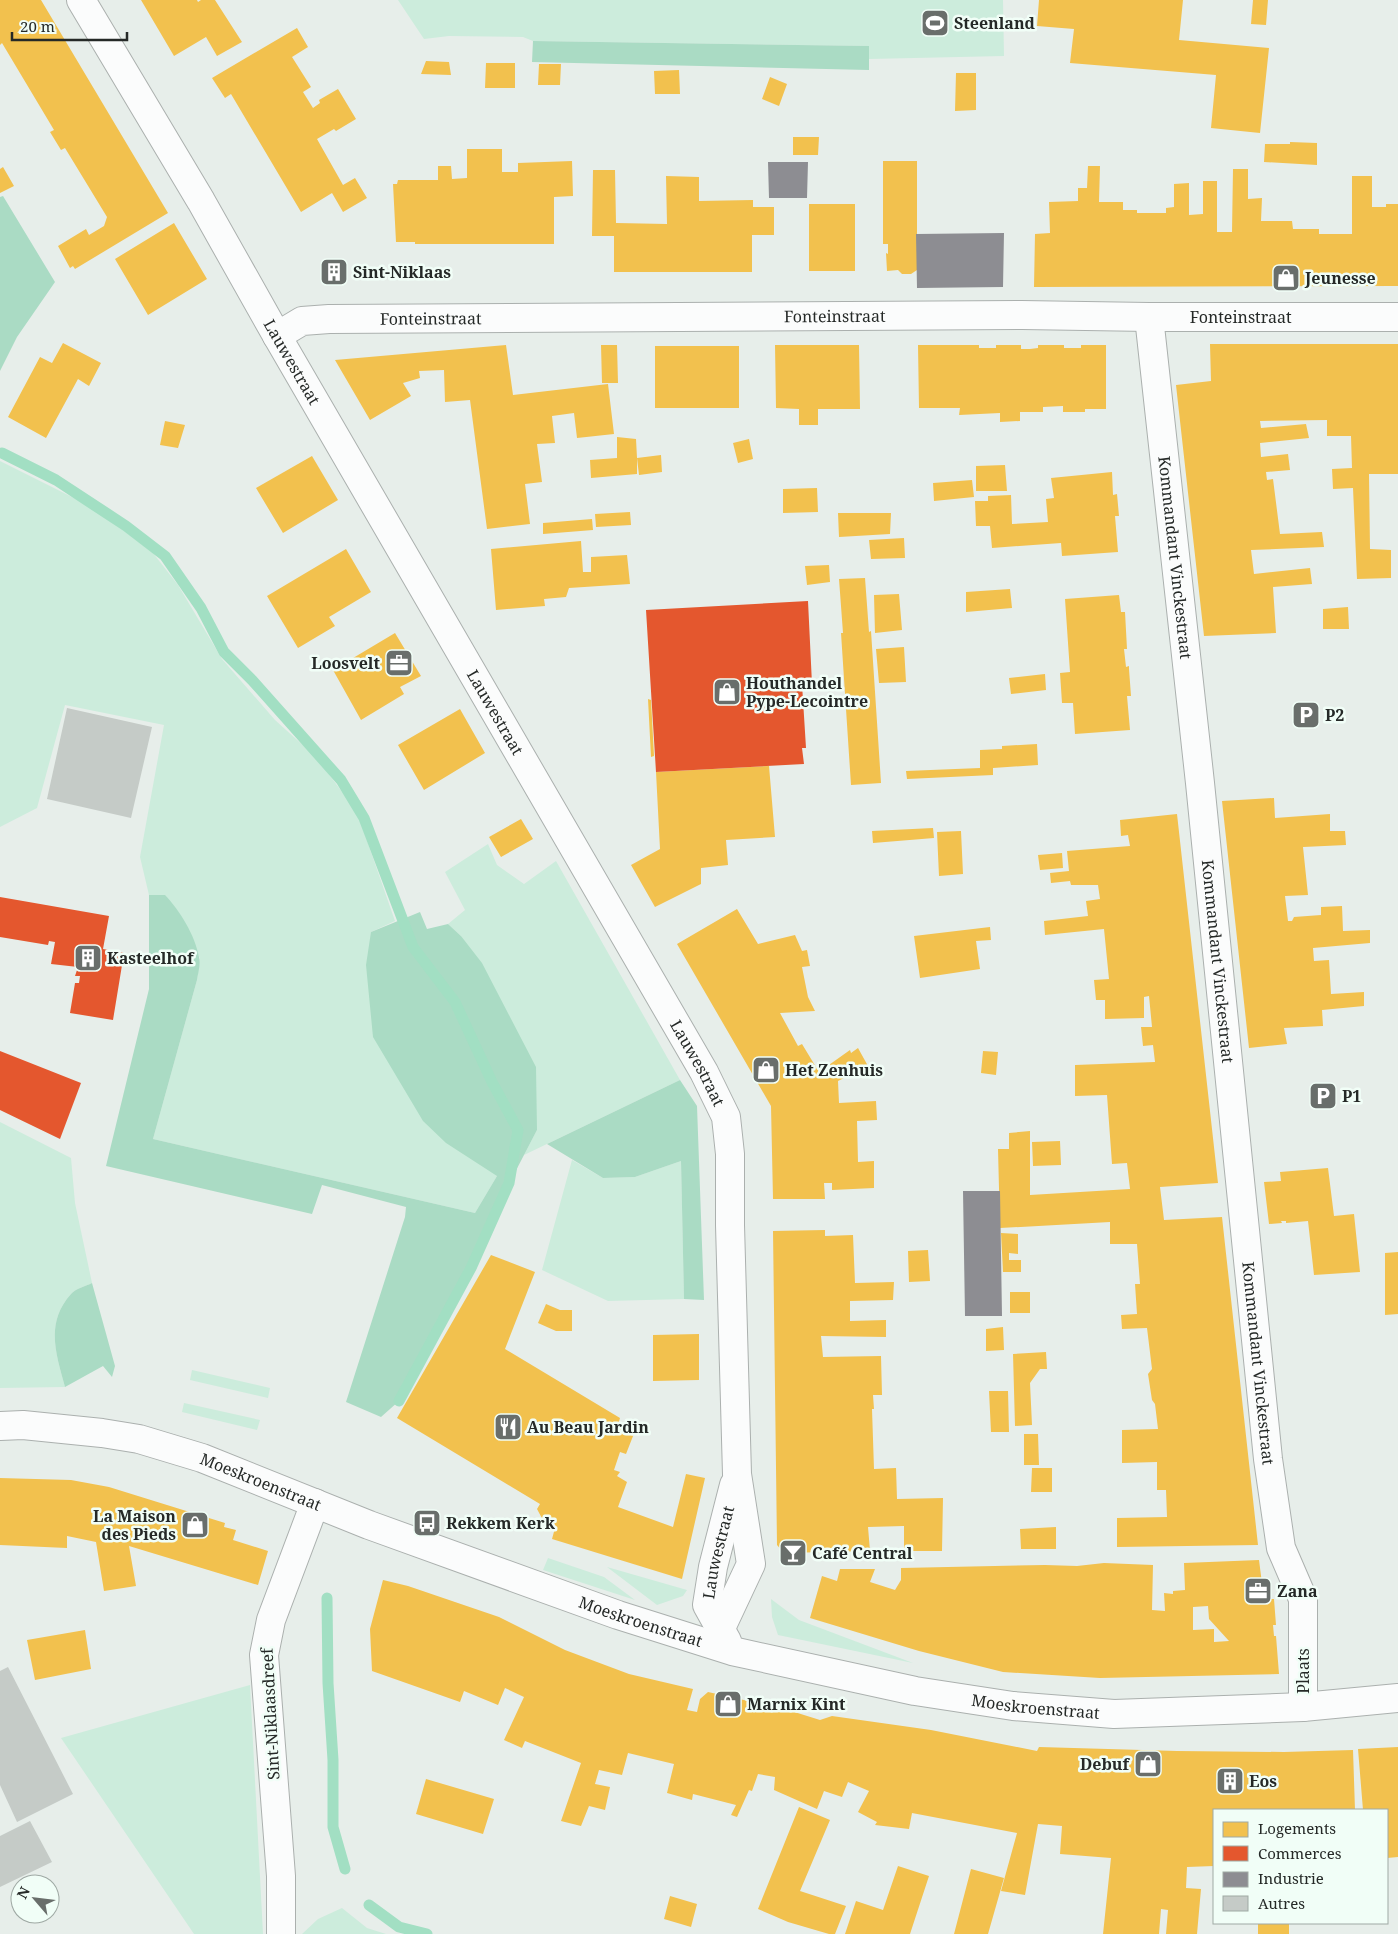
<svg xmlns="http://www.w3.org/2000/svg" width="1398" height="1934" viewBox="0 0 1398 1934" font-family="'Noto Serif',serif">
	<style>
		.green { fill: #ccecdc }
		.forest { fill: #aadbc4 }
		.homes { fill: #f2c14e; fill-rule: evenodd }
		.shops { fill: #e4572e }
		.industry { fill: #8d8d92 }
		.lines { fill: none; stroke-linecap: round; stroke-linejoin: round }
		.stream { stroke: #a2dfc3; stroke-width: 11 }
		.building { fill: #c5cbc7 }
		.minor-casing { stroke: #abb0ae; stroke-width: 30 }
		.tertiary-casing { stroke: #abb0ae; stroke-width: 30 }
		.secondary-casing { stroke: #abb0ae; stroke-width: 30 }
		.minor { stroke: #fbfcfc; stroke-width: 28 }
		.tertiary { stroke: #fbfcfc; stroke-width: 28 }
		.secondary { stroke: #fbfcfc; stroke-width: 28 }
		.labels { text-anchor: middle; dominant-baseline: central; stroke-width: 5; stroke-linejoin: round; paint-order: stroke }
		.poi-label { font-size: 16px; font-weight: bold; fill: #252927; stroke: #f1fef7; text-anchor: start }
		.street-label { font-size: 16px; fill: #252927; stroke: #f1fef7 }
	</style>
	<rect width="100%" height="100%" fill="#e7eeea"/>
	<!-- green -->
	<path class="green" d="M398,0H1003L1004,56L869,59L868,46L533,41L523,37L449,36L424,39Z
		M0,461L78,500L123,530L153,553L178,585L222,659L275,720L316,757L357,812L395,921L371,932L497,1176L475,1213L153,1139L197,980L200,958L165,896L149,895L140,857L164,725L65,705L37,808L0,827Z
		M488,844L497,865L524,884L556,861L680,1080L524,1155L537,1130L461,936L448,924L465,910L445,872Z
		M0,1122L71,1158L75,1203L92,1283C86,1286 75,1289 71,1294C45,1323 56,1354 65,1387L0,1388Z
		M572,1160L603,1178L635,1177L681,1161L684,1299L608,1301L542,1270Z
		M192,1370L270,1388L268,1398L190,1380Z
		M184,1403L260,1420L257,1430L182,1412Z
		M548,1558L604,1577L635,1600L543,1570Z
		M607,1567L687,1590L683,1596L657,1605Z
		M771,1599L799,1620L913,1663L778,1635L772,1617Z
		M250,1685L263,1934H194L61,1738Z
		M342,1908L367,1928L386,1934H302L318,1919Z"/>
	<!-- forest -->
	<path class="forest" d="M533,41L869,46V70L532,62Z
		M3,196L55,282L17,337L0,371V197Z
		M149,895H165C180,911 195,935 199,957C201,963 198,973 197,980L153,1139L475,1213L497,1176L446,1143L423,1121L373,1037L366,965L371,932L420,912L427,929L448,924L461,936L482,963L536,1067L537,1130L473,1253L471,1268L399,1401L381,1417L346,1402L405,1217L406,1207L322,1185L312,1214L106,1166L149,989Z
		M680,1080L697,1106L704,1300L684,1299L681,1161L635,1177L603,1178L547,1144Z
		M92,1283L115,1366L112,1377L103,1366L65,1387C56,1354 45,1323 71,1294C75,1289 86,1286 92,1283Z"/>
	<!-- homes -->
	<path class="homes" d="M0,0H41L168,213L75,269L73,266L70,268L58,246L86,229L89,235L104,226L107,217L65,148L61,150L50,132L54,130L2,43L0,45Z
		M141,0H197L198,2L201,0H215L242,42L217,56L206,37L174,56Z
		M1039,0H1183L1179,40L1269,48L1260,133L1211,128L1216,75L1070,63L1074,29L1037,26Z
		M1253,0H1268L1266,25L1251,24Z
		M297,28L308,47L292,57L311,87L303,92L313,108L320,103L319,100L338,89L356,119L336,131L334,129L317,139L343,185L355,178L367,198L343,212L332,193L301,212L231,94L225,98L212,78Z
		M426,61L449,62L451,75L421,74Z
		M486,63H515V88H485Z
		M539,64H561L560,85H538Z
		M679,70L680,94H655L654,71Z
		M956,73H976V110L955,111Z
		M770,77L787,84L779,106L762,99Z
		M793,137H819L818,155H793Z
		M1290,142L1317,143V165L1264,162L1265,144H1290Z
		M467,149H502V172H518V163L572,161L573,196L554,197V244H415V242H396L393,184H397L398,180H438V166H451L452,179L467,178Z
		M883,161H917V270L911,274H902L898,270L887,271L886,253L888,254V244H883Z
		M1088,166H1100L1099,202H1123V210H1137V213H1166V208L1174,207V184L1189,183V215L1203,214V181H1217V232H1232L1233,169H1248V199L1262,198L1261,221H1292L1293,229H1319V234H1352V176H1372V207H1386V204H1398V286L1034,287L1035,234L1050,233L1049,202L1078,201V188H1087Z
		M3,167L14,186L0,193V169Z
		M593,170H615L616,223L667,224L666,176L699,177V201L753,200V207H774V235H752V272H614V236H592Z
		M809,204H855V271H809Z
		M174,223L207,279L148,315L115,259Z
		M63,343L101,363L89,386L78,379L46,438L8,417L40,357L52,363Z
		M1210,344H1398V474H1369L1370,549L1391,550V578L1357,579L1353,488L1333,489L1332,469L1352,468L1351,436H1327V420L1260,421L1261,428L1306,424L1309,438L1260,443L1261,457L1288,454L1290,470L1266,472L1267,480L1273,479L1280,534L1322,532L1324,547L1251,550L1254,574L1310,568L1312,584L1273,587L1276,633L1204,636L1176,385L1211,381Z
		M506,345L513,395L608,384L614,434L577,438L574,413L552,416L555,443L537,444L542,482L525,484L530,524L487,529L470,400L445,402L444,370L419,371L420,378L403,383L411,396L370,420L335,360Z
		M601,345H617L618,383H602Z
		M775,345H859L860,409H818V425H799V409L776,408Z
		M918,345H979V348H996V345H1021V349H1030L1038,348V345H1064V348H1081V345H1106V409H1085V412H1063V406L1043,407V412H1020V421L1000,422V413L959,415L960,408H919Z
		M655,346H739V408H655Z
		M165,421L185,425L178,448L160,445Z
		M617,437L636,439L637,458L661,455L662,472L639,475L637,458V474L591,478L590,460L617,458Z
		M749,439L753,459L738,463L733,443Z
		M312,456L338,500L283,533L256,488Z
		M1005,465L1007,491H976V466Z
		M1112,472L1113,495L1117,494L1119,516H1115L1118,552L1062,556L1061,543L992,548L990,526H976L975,501H988V496L1011,495L1012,524L1048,522L1046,499L1054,498L1051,478Z
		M972,480L974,497L934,501L933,483Z
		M817,488L818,512L783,513V489Z
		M630,512L631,525L596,527L595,514Z
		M838,513H891L890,534L839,537Z
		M592,519L593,530L543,534V523Z
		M904,538L905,558L871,559L869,540Z
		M581,541L583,572H591V557L627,555L630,584L569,588L566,597L544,599L545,606L496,610L491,549Z
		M346,549L371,592L329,617L335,626L298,648L267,596Z
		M829,565L830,582L807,585L805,566Z
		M865,578L869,632L871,631L881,783L851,785L841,633H843L839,579Z
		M1010,589L1012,608L966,612V592Z
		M899,594L902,630L875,633L874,595Z
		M1119,595L1121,612H1125L1127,649H1124L1126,667L1129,666V669L1131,696H1127L1130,730L1075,734L1073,703H1062L1060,673L1070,672L1065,599Z
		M1348,607L1349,629H1323V609Z
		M395,633L421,676L400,687L404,694L361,720L333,670Z
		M904,647L906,682L879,683L876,649Z
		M1045,674L1046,690L1011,694L1009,678Z
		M648,699L651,700L654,756L651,757Z
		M460,709L485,753L424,790L398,745Z
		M1037,744L1038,765L993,768V775L907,779L906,771L980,768V750L1002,749V746Z
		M769,766L775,837L726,840L728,865L701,868V884L655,907L631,865L660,849L656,772Z
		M1274,798L1275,818L1330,814V831H1345L1346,845L1303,847L1308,895L1285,896L1288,921H1292L1294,917L1321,915V907L1342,906L1343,931L1370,930V943L1313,948L1314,961L1329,960L1331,994L1364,992V1006L1322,1010L1323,1026L1284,1028L1287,1044L1249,1048L1222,801Z
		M1177,814L1218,1183L1160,1187L1164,1220L1222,1217L1258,1545L1117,1547V1518L1167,1517L1166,1490H1157V1462L1122,1463V1430L1158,1429L1155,1404L1152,1400L1148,1374L1152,1369L1147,1328L1122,1329L1121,1315L1137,1314L1135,1284H1140L1137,1244H1110V1222L1000,1228L998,1149H1009V1133L1030,1131V1195L1130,1189L1127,1163L1112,1164L1107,1095L1075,1096V1065L1155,1062L1153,1045L1143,1046L1141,1027H1152L1149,996L1144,997V1018L1105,1019V1000H1096L1094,980L1109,979L1104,929L1045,935L1044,921L1088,916L1086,901L1100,899L1098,885H1071L1070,881L1051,883L1050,873L1069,871L1067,851L1130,846L1128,835L1121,836L1120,820Z
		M521,819L533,839L501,857L489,837Z
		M933,828L934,838L873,843L872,831Z
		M961,831L963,874L939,876L937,832Z
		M1062,853L1063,868L1040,870L1038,855Z
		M737,909L758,944L795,935L802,951L807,950L810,966L802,967L808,997L815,1011L780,1013L798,1046L802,1044L819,1072L850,1050L851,1053L858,1048L868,1066L838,1081L839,1103L876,1101L877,1120L857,1121L858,1162L874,1161V1188L832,1190V1183H824L825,1199H773L771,1106L677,944Z
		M990,927L991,940L976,941L980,969L920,978L914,936Z
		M983,1051L998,1052L996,1075L981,1073Z
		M1060,1141L1061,1165L1033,1166L1032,1142Z
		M1328,1168L1334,1216L1354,1214L1360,1272L1314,1275L1308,1221L1286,1223V1221H1281L1282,1223L1269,1224L1264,1182L1281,1181L1280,1172Z
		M825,1230V1236L853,1235L855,1283L894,1282L893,1300L850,1301V1321L886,1320V1337L821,1336L823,1357L881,1356L882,1395H873L874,1409H872L874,1469L896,1468L897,1499L943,1498L942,1551H904V1526L868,1527L870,1551L784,1553L777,1545L773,1231Z
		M1001,1233L1018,1234V1254L1009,1253V1260H1021V1272H1003Z
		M928,1250L930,1281L909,1282L908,1251Z
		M1398,1252V1314L1385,1315V1253Z
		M491,1255L535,1272L505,1349L620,1418L618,1425L635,1431L626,1454L620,1452L614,1470L620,1472L617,1476L627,1482L618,1507L673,1527L686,1474L705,1478L682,1579L552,1539L555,1528L544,1522L537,1509L540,1504L397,1418Z
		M1010,1292H1030V1313H1010Z
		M546,1304L560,1310H572V1331H556L538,1323Z
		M1003,1327L1004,1350L986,1351V1329Z
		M699,1334V1380L653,1381V1335Z
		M1046,1352L1047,1369H1040L1030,1383L1032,1425L1015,1426L1013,1354Z
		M989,1391H1008L1009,1432H991Z
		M1024,1434H1038L1039,1465H1024Z
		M1032,1468H1052V1492H1031Z
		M0,1478L71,1480L109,1487L225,1523L224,1527L236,1530L233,1540L268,1551L258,1585L129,1546L136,1586L104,1591L96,1542L67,1536V1548L0,1545Z
		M1056,1527V1549H1021L1020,1529Z
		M1259,1560L1264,1599H1274L1276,1625H1273L1274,1636H1276L1279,1674L1100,1678L1003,1672L919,1651L810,1618L822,1576L837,1581L840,1569H875L870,1582L895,1590L901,1580V1568L1045,1565L1077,1566L1104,1563L1153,1565L1152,1610L1165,1611L1164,1593L1173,1594V1591L1185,1590L1184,1563ZM1208,1606L1209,1619L1229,1641L1214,1642V1629L1193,1630V1607Z
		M383,1580L408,1586L499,1617L565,1650L629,1674L693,1689L687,1710L697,1712L700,1699L708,1692L788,1710L820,1720L832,1716L931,1730L1037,1751L1039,1747L1177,1751L1284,1752L1353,1750L1355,1810H1214V1866L1187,1867L1186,1888L1201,1889L1197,1934H1166L1168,1910L1161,1909L1159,1934H1103L1111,1858L1060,1854L1062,1826L1038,1824L1025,1895L1001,1891L1017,1833L912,1813L909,1829L875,1825L877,1822L858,1812L869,1791L848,1782L842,1797L824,1791L817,1809L774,1790L775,1777L758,1774L752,1791L749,1790L737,1817L731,1815L736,1805L693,1794L692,1800L667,1793L674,1764L628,1753L622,1775L599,1770L595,1784L610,1787L605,1810L589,1806L581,1826L561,1821L581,1763L525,1741L522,1748L504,1740L524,1697L505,1688L498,1705L464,1691L460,1702L372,1671L370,1629Z
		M85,1630L91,1669L35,1680L27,1640Z
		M1398,1747V1857L1387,1858V1810H1363L1358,1749Z
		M426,1779L494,1799L483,1834L416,1814Z
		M799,1807L830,1820L800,1891L846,1906L835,1934H829L788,1922L758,1909Z
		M898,1866L929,1876L910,1934H845L856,1901L883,1910Z
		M971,1869L1004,1878L988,1934H954Z
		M670,1896L697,1904L691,1927L664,1919Z
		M1258,1923H1289V1934H1258Z"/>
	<!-- shops -->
	<path class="shops" d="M808,601L812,684H802L806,748H802L804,764L656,772L646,610Z
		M0,897L109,916L103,949L124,953L113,1020L70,1013L75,983H79L80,976H75L78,967L51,964L55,942L49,941L48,945L0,937Z
		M0,1051L81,1083L60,1139L0,1110Z"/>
	<!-- industry -->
	<path class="industry" d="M768,162H808L807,198H769Z
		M1004,233L1003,287L917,288L916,234Z
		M963,1191H1000L1002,1316H965Z"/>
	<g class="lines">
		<!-- stream -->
		<path class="stream" d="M2,453L56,480L126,526L165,556L201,608L224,652L252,680L341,780L364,818L413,947L455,1002L492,1082L518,1130L509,1183L471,1268L399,1401
			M327,1598L328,1683L333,1760V1827L345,1869
			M369,1905L399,1927L427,1934"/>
	</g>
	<!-- building -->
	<path class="building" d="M67,708L152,727L131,818L47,799Z
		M8,1667L73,1794L17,1822L0,1785V1671Z
		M30,1821L52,1862L0,1887V1836Z"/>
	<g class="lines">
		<defs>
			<g id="minor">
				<path id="s1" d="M1149,317L1200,783L1268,1459L1281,1548L1303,1599V1707"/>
				<path id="s2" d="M277,336L302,321L329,319L1022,315L1149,317H1398"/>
				<path d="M281,1934V1876L264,1655L271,1620L315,1503"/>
			</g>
			<g id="tertiary">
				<path id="s3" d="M81,0L201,201L277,336L704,1072L726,1117L730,1154V1225L737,1474L751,1564L721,1628"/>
				<path id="s4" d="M727,1641L707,1605L713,1567L734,1485"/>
			</g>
			<g id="secondary">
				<path id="s5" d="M0,1426L23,1425L102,1433L139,1439L202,1458L369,1525L618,1615L732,1651L915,1691L1013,1706L1114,1714L1303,1707L1398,1698"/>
			</g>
		</defs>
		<!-- minor casing -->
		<use href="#minor" class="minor-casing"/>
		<!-- tertiary casing -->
		<use href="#tertiary" class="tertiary-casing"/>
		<!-- secondary casing -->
		<use href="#secondary" class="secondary-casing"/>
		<!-- minor -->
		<use href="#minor" class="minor"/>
		<!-- tertiary -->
		<use href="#tertiary" class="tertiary"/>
		<!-- secondary -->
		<use href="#secondary" class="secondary"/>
	</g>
	<!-- icons -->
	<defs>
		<symbol id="stadium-square" viewBox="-11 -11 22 22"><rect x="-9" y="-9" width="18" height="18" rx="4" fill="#696e6b" stroke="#f1fef7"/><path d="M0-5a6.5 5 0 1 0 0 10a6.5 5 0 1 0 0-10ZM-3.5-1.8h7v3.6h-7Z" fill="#fff"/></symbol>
		<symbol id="building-square" viewBox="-11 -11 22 22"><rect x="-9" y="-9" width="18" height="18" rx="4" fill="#696e6b" stroke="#f1fef7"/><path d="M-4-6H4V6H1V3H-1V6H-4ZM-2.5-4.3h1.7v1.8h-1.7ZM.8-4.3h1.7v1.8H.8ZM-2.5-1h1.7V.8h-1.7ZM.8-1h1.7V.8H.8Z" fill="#fff"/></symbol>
		<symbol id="shop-square" viewBox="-11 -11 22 22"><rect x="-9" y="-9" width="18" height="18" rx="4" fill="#696e6b" stroke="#f1fef7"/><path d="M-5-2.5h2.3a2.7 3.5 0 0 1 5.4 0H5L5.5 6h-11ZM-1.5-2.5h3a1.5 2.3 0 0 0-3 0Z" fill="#fff"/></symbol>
		<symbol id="office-square" viewBox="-11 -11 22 22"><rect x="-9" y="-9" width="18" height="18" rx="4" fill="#696e6b" stroke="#f1fef7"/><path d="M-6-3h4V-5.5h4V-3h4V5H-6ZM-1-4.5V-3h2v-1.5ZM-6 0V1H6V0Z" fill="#fff"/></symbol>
		<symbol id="parking-square" viewBox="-11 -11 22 22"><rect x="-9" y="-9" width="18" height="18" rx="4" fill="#696e6b" stroke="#f1fef7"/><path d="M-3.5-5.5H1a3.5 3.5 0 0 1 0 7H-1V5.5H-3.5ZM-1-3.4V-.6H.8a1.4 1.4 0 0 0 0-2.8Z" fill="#fff"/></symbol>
		<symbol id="restaurant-square" viewBox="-11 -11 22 22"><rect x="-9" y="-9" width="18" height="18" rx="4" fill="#696e6b" stroke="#f1fef7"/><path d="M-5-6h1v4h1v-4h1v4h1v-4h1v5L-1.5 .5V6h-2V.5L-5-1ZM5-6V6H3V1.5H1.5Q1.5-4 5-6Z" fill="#fff"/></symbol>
		<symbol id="bus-square" viewBox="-11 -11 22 22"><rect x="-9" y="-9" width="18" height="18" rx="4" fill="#696e6b" stroke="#f1fef7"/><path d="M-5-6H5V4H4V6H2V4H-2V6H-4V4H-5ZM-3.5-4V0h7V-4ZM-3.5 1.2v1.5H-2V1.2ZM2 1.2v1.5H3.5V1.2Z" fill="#fff"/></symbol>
		<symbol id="bar-square" viewBox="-11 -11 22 22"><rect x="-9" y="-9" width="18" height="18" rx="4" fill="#696e6b" stroke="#f1fef7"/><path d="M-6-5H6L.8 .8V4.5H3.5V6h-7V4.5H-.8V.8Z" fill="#fff"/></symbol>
	</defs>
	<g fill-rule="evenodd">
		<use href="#stadium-square" x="919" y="7" width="32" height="32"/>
		<use href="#building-square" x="318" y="256" width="32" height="32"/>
		<use href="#shop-square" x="1270" y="262" width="32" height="32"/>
		<use href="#office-square" x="383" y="647" width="32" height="32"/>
		<use href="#shop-square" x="711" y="676" width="32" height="32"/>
		<use href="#parking-square" x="1290" y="699" width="32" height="32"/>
		<use href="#building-square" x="72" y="942" width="32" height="32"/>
		<use href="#shop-square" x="750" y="1054" width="32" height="32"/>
		<use href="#parking-square" x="1307" y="1080" width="32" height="32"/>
		<use href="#restaurant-square" x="492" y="1411" width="32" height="32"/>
		<use href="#bus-square" x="411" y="1507" width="32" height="32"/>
		<use href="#shop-square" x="179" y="1509" width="32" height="32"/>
		<use href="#bar-square" x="777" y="1537" width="32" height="32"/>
		<use href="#office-square" x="1242" y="1575" width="32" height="32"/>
		<use href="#shop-square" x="712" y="1688" width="32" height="32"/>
		<use href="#shop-square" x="1132" y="1748" width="32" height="32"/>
		<use href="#building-square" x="1214" y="1765" width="32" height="32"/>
	</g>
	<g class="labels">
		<!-- poi labels -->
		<g class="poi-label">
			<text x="954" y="23">Steenland</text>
			<text x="353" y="272">Sint-Niklaas</text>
			<text x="1305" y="278">Jeunesse</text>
			<text x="380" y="663" text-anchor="end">Loosvelt</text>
			<text x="746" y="683">Houthandel<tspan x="746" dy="18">Pype-Lecointre</tspan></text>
			<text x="1325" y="715">P2</text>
			<text x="107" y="958">Kasteelhof</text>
			<text x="785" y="1070">Het Zenhuis</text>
			<text x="1342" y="1096">P1</text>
			<text x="527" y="1427">Au Beau Jardin</text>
			<text x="176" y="1516" text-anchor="end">La Maison<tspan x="176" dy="18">des Pieds</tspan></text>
			<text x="446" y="1523">Rekkem Kerk</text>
			<text x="812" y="1553">Café Central</text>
			<text x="1277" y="1591">Zana</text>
			<text x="747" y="1704">Marnix Kint</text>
			<text x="1129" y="1764" text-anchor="end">Debuf</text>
			<text x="1249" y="1781">Eos</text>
		</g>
		<!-- street labels -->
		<g class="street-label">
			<text stroke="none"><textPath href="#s2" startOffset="562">Fonteinstraat</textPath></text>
			<text stroke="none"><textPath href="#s2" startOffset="968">Fonteinstraat</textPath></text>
			<text stroke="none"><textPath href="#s2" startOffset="158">Fonteinstraat</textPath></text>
			<text stroke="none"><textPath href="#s3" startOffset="419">Lauwestraat</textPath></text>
			<text stroke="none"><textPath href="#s1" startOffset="242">Kommandant Vinckestraat</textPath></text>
			<text stroke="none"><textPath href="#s3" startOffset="824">Lauwestraat</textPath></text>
			<text stroke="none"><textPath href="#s1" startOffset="648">Kommandant Vinckestraat</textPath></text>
			<text stroke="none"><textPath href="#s3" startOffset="1229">Lauwestraat</textPath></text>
			<text stroke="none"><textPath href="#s1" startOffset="1052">Kommandant Vinckestraat</textPath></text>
			<text stroke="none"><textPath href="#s5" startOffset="269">Moeskroenstraat</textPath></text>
			<text stroke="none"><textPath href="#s4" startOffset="95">Lauwestraat</textPath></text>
			<text stroke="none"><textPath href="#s5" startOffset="674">Moeskroenstraat</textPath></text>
			<text transform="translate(1303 1671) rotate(-90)">Plaats</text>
			<text stroke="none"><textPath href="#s5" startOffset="1079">Moeskroenstraat</textPath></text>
			<text transform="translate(270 1714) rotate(-93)">Sint-Niklaasdreef</text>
		</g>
	</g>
	<!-- legend -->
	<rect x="1213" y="1809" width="175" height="115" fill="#f1fef7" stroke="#9fa9a4"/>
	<rect x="1223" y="1822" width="25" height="15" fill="#f2c14e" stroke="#9fa9a4"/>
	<text x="1258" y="1834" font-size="15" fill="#252927">Logements</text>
	<rect x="1223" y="1846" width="25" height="15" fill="#e4572e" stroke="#9fa9a4"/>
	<text x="1258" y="1859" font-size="15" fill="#252927">Commerces</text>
	<rect x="1223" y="1872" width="25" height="15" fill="#8d8d92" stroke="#9fa9a4"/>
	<text x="1258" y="1884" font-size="15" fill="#252927">Industrie</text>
	<rect x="1223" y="1896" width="25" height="15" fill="#c5cbc7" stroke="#9fa9a4"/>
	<text x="1258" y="1909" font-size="15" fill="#252927">Autres</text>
	<!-- north arrow -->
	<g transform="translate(35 1899) rotate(298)"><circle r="24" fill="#f1fef7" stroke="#9fa9a4"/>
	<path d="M0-4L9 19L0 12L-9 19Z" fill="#696e6b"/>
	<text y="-8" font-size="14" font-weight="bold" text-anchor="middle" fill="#252927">N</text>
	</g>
	<!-- scale -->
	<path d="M12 32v8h115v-8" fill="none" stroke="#252927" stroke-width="2.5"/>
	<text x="20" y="32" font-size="15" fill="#252927" stroke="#f1fef7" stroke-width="4" paint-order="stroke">20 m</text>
</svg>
